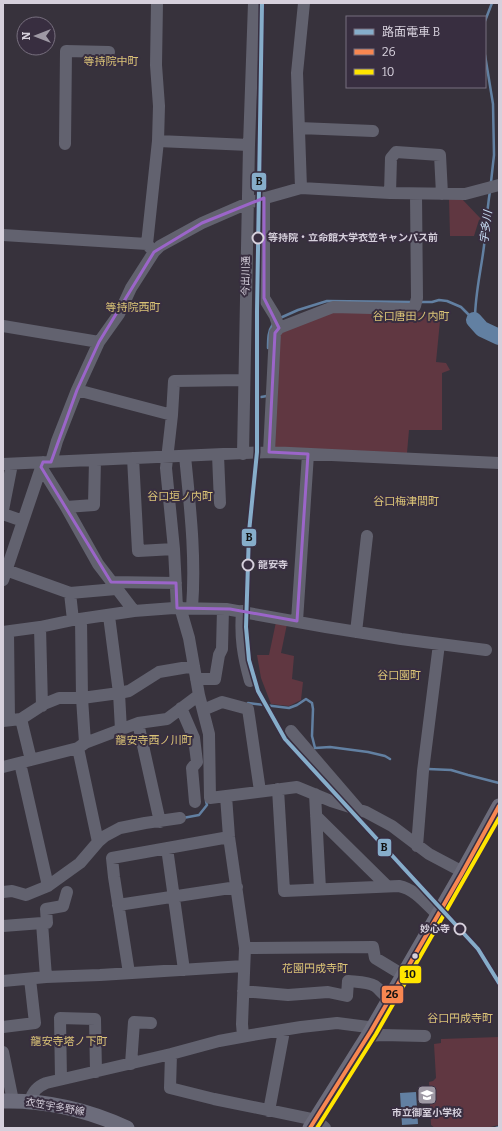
<svg xmlns="http://www.w3.org/2000/svg" width="502" height="1131" viewBox="0 0 502 1131" font-family="Bitter,'Noto Sans JP',serif">
	<style>
		.green { fill: #603741 }
		.water { fill: #6280a2 }
		.lines { fill: none; stroke-linecap: round; stroke-linejoin: round }
		.stream { stroke: #6280a2; stroke-width: 2.5 }
		.river { stroke: #6280a2; stroke-width: 16 }
		.minor { stroke: #62626f; stroke-width: 12 }
		.major { stroke: #6c6c7b; stroke-width: 15 }
		.bus-1-casing { stroke: #382e40; stroke-width: 7 }
		.bus-2-casing { stroke: #382e40; stroke-width: 7 }
		.bus-1 { stroke: #f88751; stroke-width: 4 }
		.bus-2 { stroke: #ffe500; stroke-width: 4 }
		.tram-1-casing { stroke: #382e40; stroke-width: 7 }
		.tram-1 { stroke: #86adca; stroke-width: 4 }
		.marked { fill: none; stroke: #9b65c9; stroke-width: 3; stroke-linejoin: round }
		.stop-dot { fill: #382e40; stroke: #d6d0dc; stroke-width: 2 }
		.bus-dot { fill: #d6d0dc; stroke: #382e40; stroke-width: 1.5 }
		.labels { text-anchor: middle; dominant-baseline: central; stroke-width: 4; stroke-linejoin: round; paint-order: stroke }
		.stop-label { font-size: 10px; font-weight: bold; fill: #d6d0dc; stroke: #382e40; text-anchor: start }
		.street-label { font-size: 10px; fill: #d6d0dc; stroke: #382e40 }
		.poi-label { font-size: 10px; font-weight: bold; fill: #d6d0dc; stroke: #382e40 }
		.neighbourhood-label { font-size: 11px; fill: #dac376; stroke: #382e40 }
		.water-label { font-size: 11px; font-style: italic; fill: #c8ddf4; stroke: #382e40 }
		.line-badge { stroke: #382e40; stroke-width: 1.5 }
		.pale-badge-label { font-size: 11px; text-anchor: middle; font-weight: bold; fill: #111 }
	</style>
	<rect width="100%" height="100%" fill="#37323c"/>
	<!-- green -->
	<path class="green" d="M449,198L462,199L481,219L479,220L474,236H450Z
		M336,310L436,313L437,318L440,321L436,362L446,363L450,370L442,373V430H409L407,453L275,448L277,334Z
		M276,622L287,624L281,653L294,656L292,679L303,682L301,700L289,706L271,704L261,678L257,655H269Z
		M499,1037V1125L486,1128H435L431,1125L429,1082L433,1081L436,1078L434,1044L441,1043V1039Z"/>
	<!-- water -->
	<path class="water" d="M416,1092L418,1124L402,1125L400,1093Z"/>
	<g class="lines">
		<!-- stream -->
		<path class="stream" d="M485,21L492,3
			M485,55L493,104L494,155L491,182
			M419,302H432L439,300L447,301L461,307L474,320
			M280,318L298,310L327,301L412,302
			M475,319C475,294 481,271 484,246C486,228 487,210 490,191
			M268,348C268,339 268,331 273,324
			M261,397L267,396V395
			M248,703L289,708L297,705L306,699L312,703L313,709L312,736L315,748L330,747L368,752L385,756L390,759
			M428,769L451,770L468,775L499,783
			M183,818L199,815L207,805L206,801
			M496,1128L499,1127"/>
		<!-- river -->
		<path class="river" d="M474,320L482,329L499,337"/>
		<!-- minor -->
		<path class="minor" d="M299,128L373,131
			M158,141L249,145
			M65,144L66,51L109,52
			M301,188L390,193L465,194L499,185
			M390,193L391,158L396,152L440,155L442,194
			M264,198V298L275,316L279,328L333,307L410,309L415,306L417,298L416,194
			M3,235L147,244
			M154,252L147,244L158,141L159,106L156,65L157,3
			M3,326L99,342
			M77,390L172,415
			M269,452L275,333L279,328
			M243,454L249,145L254,3
			M218,455L220,503
			M185,456C190,507 196,557 192,608
			M133,458L138,551L174,549
			M51,462L57,441L77,390L99,342L119,314L131,288L154,252L160,246L202,223L248,203L301,188L297,73L304,3
			M3,464L269,452L499,463
			M41,467L66,507L98,564L134,611
			M66,507L94,505L95,460
			M3,510L12,464
			M3,514L23,521
			M6,570L70,593L116,589
			M3,580L43,462
			M111,582L176,583
			M70,593L73,620
			M180,607L189,638L199,695L209,734L210,798L297,787L331,801L366,812L392,826L429,854L463,872
			M177,608L174,549L166,468L172,415L174,381L244,380
			M242,611C240,637 243,656 250,681
			M109,616L119,693L121,730
			M81,619L82,698L85,743
			M297,621L308,454
			M40,627L42,706
			M3,632L40,627L73,620L134,611L174,608L226,609L326,627L401,639L486,650
			M8,632L9,720
			M356,632L367,536
			M196,679H215L219,655L222,649L223,609
			M181,708L194,738L197,762L192,768L195,802
			M203,710L222,702L248,709L260,791
			M21,719L31,760
			M3,721L21,719L44,704L59,698H82L119,693L129,691L159,672L194,666
			M138,723L160,822
			M291,731L358,809
			M78,748L98,842
			M20,763L48,886
			M3,767L78,748L85,743L138,723L167,719L199,695
			M278,789L284,891L399,886C415,889 426,904 438,915
			M315,794L320,889
			M226,796L229,837L245,948L242,1024L243,1036
			M316,816L387,886
			M417,846L423,771L439,644
			M167,848L184,970
			M3,892L12,891L26,895L48,886L80,863L98,842L105,836L120,828L145,823L180,818
			M118,905L237,887
			M42,923H47L46,909L63,906L67,892
			M3,926L42,923L46,977
			M245,948L373,947L375,958L403,975
			M129,973L114,877L112,858L229,837
			M3,981L46,977L100,975L244,966
			M243,991L288,995L328,992L347,996L348,981C356,982 368,982 375,986C381,990 382,995 390,999
			M3,1027L35,1023L30,979
			M368,1036L382,1035L425,1036
			M3,1052L13,1101
			M171,1054L170,1088L214,1099L316,1120L325,1128
			M131,1064L134,1022L151,1023
			M61,1079L60,1018L95,1019L96,1072
			M30,1101C33,1091 37,1087 46,1083L171,1054L219,1041L252,1035L301,1027L337,1023L368,1027L372,1029
			M269,1111L284,1031"/>
		<!-- major -->
		<path class="major" d="M3,1101C47,1100 88,1110 127,1128
			M310,1128L371,1031L461,875L499,806"/>
		<defs>
			<path id="bus-1" d="M310,1128L371,1031L461,875L499,806"/>
			<path id="bus-2" d="M317,1128L376,1034L499,818"/>
		</defs>
		<!-- bus-1 casing -->
		<use href="#bus-1" class="bus-1-casing"/>
		<!-- bus-2 casing -->
		<use href="#bus-2" class="bus-2-casing"/>
		<!-- bus-1 -->
		<use href="#bus-1" class="bus-1"/>
		<!-- bus-2 -->
		<use href="#bus-2" class="bus-2"/>
		<defs>
			<path id="tram-1" d="M262,3L257,311V452L249,532L246,627L249,660L258,691L285,739L478,949L499,983"/>
		</defs>
		<!-- tram-1 casing -->
		<use href="#tram-1" class="tram-1-casing"/>
		<!-- tram-1 -->
		<use href="#tram-1" class="tram-1"/>
	</g>
	<!-- marked area -->
	<path class="marked" d="M264,198V298L279,328L275,333L269,452L308,454L297,621L230,609L177,608L176,583L111,582L41,467L43,462H51L77,390L99,342L154,252L202,223Z"/>
	<!-- icons -->
	<defs>
		<symbol id="school-square" viewBox="-11 -11 22 22"><rect x="-9" y="-9" width="18" height="18" rx="4" fill="#9e99a4" stroke="#382e40"/><path d="M0-5L7-2L0 1L-7-2ZM-4 1L0 2.5L4 1V4Q0 6-4 4Z" fill="#fff"/></symbol>
	</defs>
	<g fill-rule="evenodd">
		<use href="#school-square" x="416" y="1084" width="22" height="22"/>
	</g>
	<!-- markers -->
	<g class="stop-dot">
		<circle cx="258" cy="238" r="5.5"/>
		<circle cx="248" cy="565" r="5.5"/>
		<circle cx="460" cy="929" r="5.5"/>
	</g>
	<circle class="bus-dot" cx="415" cy="956" r="3.5"/>
	<g class="labels">
		<!-- stop labels -->
		<g class="stop-label">
			<text x="268" y="238">等持院・立命館大学衣笠キャンパス前</text>
			<text x="258" y="565">龍安寺</text>
			<text x="450" y="929" text-anchor="end">妙心寺</text>
		</g>
		<!-- street labels -->
		<g class="street-label">
			<text transform="translate(246 276) rotate(-89)">今出川通</text>
			<text transform="translate(55 1107) rotate(10)">衣笠宇多野線</text>
		</g>
		<!-- poi labels -->
		<g class="poi-label">
			<text x="427" y="1113">市立御室小学校</text>
		</g>
		<!-- neighbourhood labels -->
		<g class="neighbourhood-label">
			<text x="111" y="61">等持院中町</text>
			<text x="133" y="307">等持院西町</text>
			<text x="411" y="316">谷口唐田ノ内町</text>
			<text x="180" y="496">谷口垣ノ内町</text>
			<text x="406" y="501">谷口梅津間町</text>
			<text x="399" y="675">谷口園町</text>
			<text x="154" y="740">龍安寺西ノ川町</text>
			<text x="315" y="968">花園円成寺町</text>
			<text x="460" y="1018">谷口円成寺町</text>
			<text x="69" y="1041">龍安寺塔ノ下町</text>
		</g>
		<!-- water labels -->
		<g class="water-label">
			<text transform="translate(486 227) rotate(-83)">宇多川</text>
		</g>
	</g>
	<g class="line-badge">
		<rect x="251" y="172" width="16" height="19" rx="4" fill="#86adca"/>
		<rect x="241" y="528" width="16" height="19" rx="4" fill="#86adca"/>
		<rect x="377" y="838" width="15" height="19" rx="4" fill="#86adca"/>
		<rect x="399" y="965" width="23" height="19" rx="4" fill="#ffe500"/>
		<rect x="381" y="985" width="23" height="19" rx="4" fill="#f88751"/>
	</g>
	<g class="pale-badge-label">
		<text x="259" y="185">B</text>
		<text x="249" y="541">B</text>
		<text x="384" y="851">B</text>
		<text x="410" y="978">10</text>
		<text x="392" y="998">26</text>
	</g>
	<!-- border -->
	<rect width="502" height="1131" fill="none" stroke="#d6d0dc" stroke-width="8"/>
	<!-- legend -->
	<rect x="346" y="16" width="140" height="72" fill="#382e40" stroke="#776f7e"/>
	<rect x="354" y="29" width="20" height="6" fill="#86adca" stroke="#776f7e"/>
	<text x="382" y="36" font-size="12" fill="#d6d0dc">路面電車 B</text>
	<rect x="354" y="49" width="20" height="6" fill="#f88751" stroke="#776f7e"/>
	<text x="382" y="56" font-size="12" fill="#d6d0dc">26</text>
	<rect x="354" y="69" width="20" height="6" fill="#ffe500" stroke="#776f7e"/>
	<text x="382" y="76" font-size="12" fill="#d6d0dc">10</text>
	<!-- north arrow -->
	<g transform="translate(36 36) rotate(270)"><circle r="19" fill="#382e40" stroke="#776f7e"/>
	<path d="M0-3L7 15L0 10L-7 15Z" fill="#9e99a4"/>
	<text y="-6" font-size="11" font-weight="bold" text-anchor="middle" fill="#d6d0dc">N</text>
	</g>
</svg>
